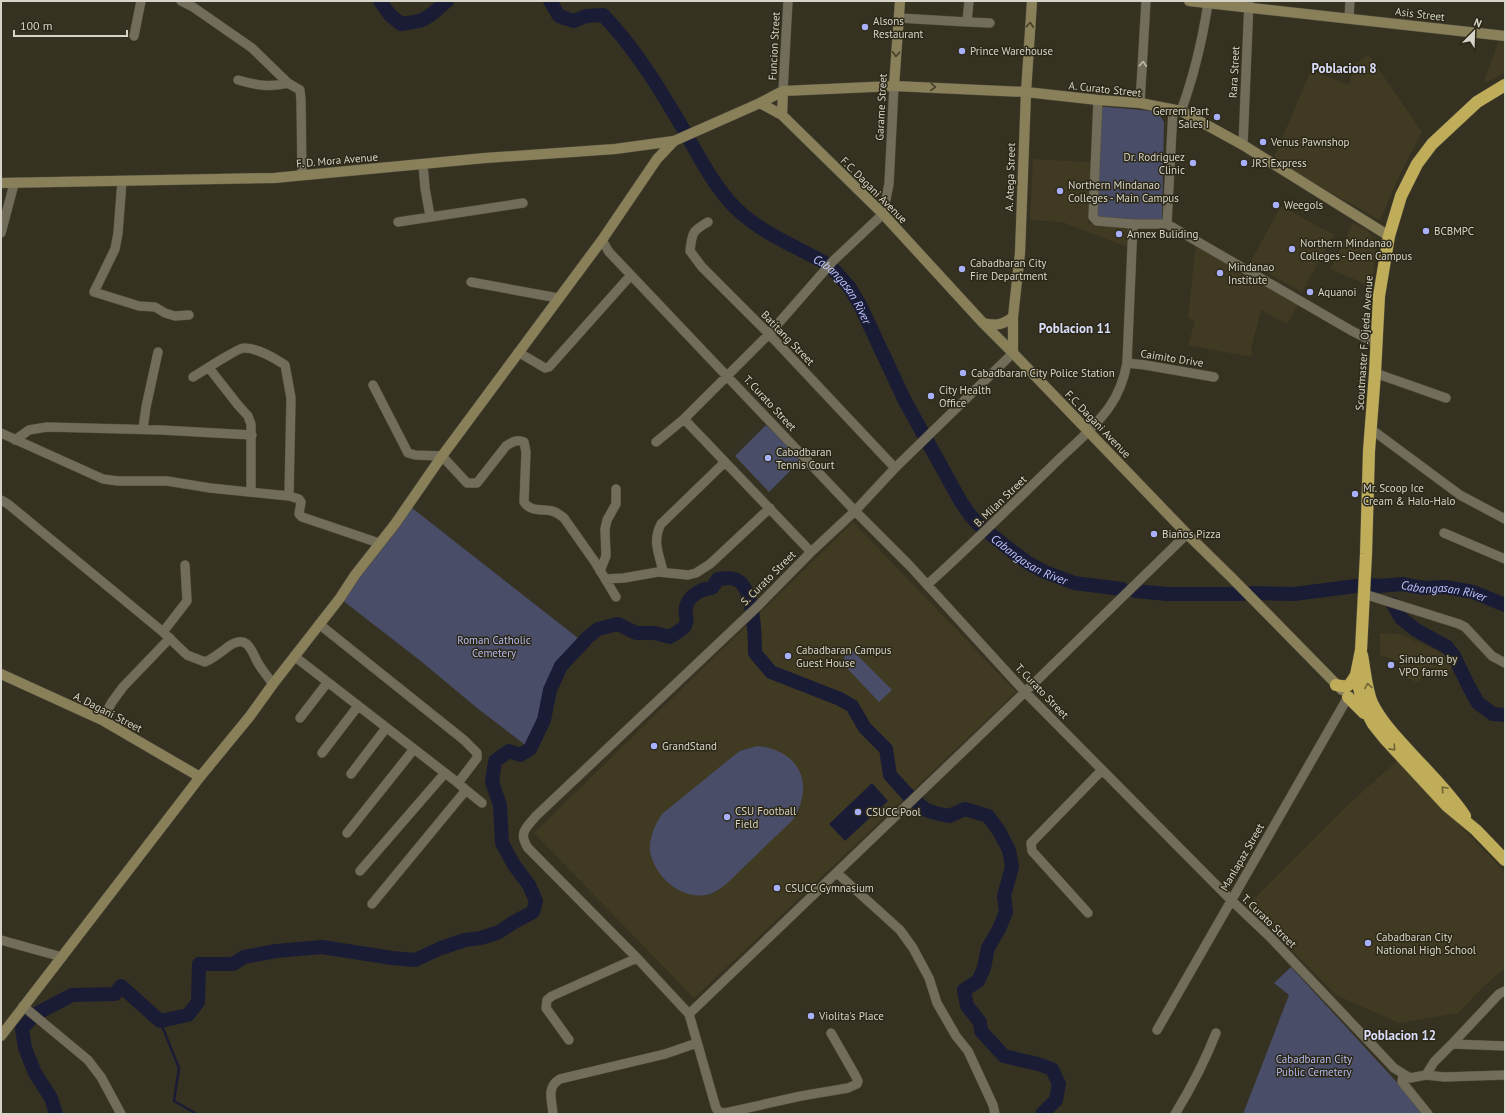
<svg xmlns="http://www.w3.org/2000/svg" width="1506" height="1115" viewBox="0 0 1506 1115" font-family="'PT Sans',sans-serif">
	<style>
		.built { fill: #403a22 }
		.green { fill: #494d68 }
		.water { fill: #1a1c35 }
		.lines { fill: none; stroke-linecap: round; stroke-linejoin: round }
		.stream { stroke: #1a1c35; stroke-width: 2.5 }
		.river { stroke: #1a1c35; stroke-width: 14 }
		.street-casing { stroke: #524e3f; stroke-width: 10 }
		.secondary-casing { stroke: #524e3f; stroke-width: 11 }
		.highway-casing { stroke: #524e3f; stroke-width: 13 }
		.street { stroke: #726d5a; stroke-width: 9 }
		.secondary { stroke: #89805a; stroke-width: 10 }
		.highway { stroke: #c0ad5a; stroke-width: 12 }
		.oneway { stroke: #433e28 }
		.oneway2 { stroke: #bdbaad }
		.oneway3 { stroke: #6f6435 }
		.poi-dot { fill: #a8b0fc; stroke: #2c2817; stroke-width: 1.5 }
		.labels { text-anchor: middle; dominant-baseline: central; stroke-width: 3; stroke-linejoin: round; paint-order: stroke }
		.street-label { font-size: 11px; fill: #d6d4c9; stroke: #2c2817 }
		.poi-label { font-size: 11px; fill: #d6d4c9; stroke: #2c2817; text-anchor: start }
		.park-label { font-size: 11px; fill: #b3baf2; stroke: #2c2817 }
		.water-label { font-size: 12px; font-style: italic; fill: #c0c7ff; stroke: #2c2817 }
		.quarter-label { font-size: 13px; font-weight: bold; fill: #d8ddfa; stroke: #2c2817 }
	</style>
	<rect width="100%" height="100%" fill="#363221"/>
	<!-- built -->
	<path class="built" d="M1499,40H1505V73L1483,84Z
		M1369,55L1422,132L1400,174L1380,220L1273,160L1311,70L1349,85L1354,64Z
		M1033,159L1091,162L1088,223L1129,228L1127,247L1062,222L1030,220Z
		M1281,206L1334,235L1302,292L1250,263Z
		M1353,223L1367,230L1376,244L1372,287L1330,269Z
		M1196,243L1299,303L1287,324L1261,310L1251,349L1252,357L1188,345L1195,321L1188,318Z
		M853,522L1016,692L694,998L534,833Z
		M1380,633L1399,634L1444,654L1453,665L1448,676L1428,667L1425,668L1419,683L1398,674L1402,663L1384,656H1380Z
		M1397,761L1505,872V969L1489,981L1458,1013L1399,1023L1336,995L1248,905L1351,802Z"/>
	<!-- green -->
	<path class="green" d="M1103,107H1106L1153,111L1159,114L1164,122L1162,219L1160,222L1101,218L1096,216L1101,111Z
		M766,425L802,459L769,492L735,456Z
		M412,508L583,642L558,664L546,690L542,721L528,747L477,708L422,662L342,600Z
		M848,651H853L892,690L879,702L845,666C843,660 844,656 848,651Z
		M757,746C800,750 816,785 792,821C777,835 761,850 746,865C735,875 724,889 710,894C683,902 654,877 650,851C649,838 655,824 662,814L732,757L740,751Z
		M1291,967L1426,1114H1243L1289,995L1274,983Z"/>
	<!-- water -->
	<path class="water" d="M872,783L888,801L845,841L829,824Z"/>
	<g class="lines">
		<!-- stream -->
		<path class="stream" d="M160,1021L179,1068L174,1101L197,1114"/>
		<!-- river -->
		<g class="river">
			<path d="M380,1L390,15L401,24C428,21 427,18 447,1"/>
			<path id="s1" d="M550,1L559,16L574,21L586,16L603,15C636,49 661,91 685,132C698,155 711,180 729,201C755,231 792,244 825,263L835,271L850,288L860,305L905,401L961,502L970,515L979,525L1013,552L1028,563L1045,572L1074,583L1122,589"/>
			<path id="s2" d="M1371,585L1380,586L1402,584L1424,588L1445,587L1473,592L1505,605"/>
			<path d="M1135,591L1167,594H1243"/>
			<path d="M1251,593L1294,594L1356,586"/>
			<path d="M1393,604L1401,618L1416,630L1447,647L1454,656L1468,685L1478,703L1493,714L1505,715"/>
			<path d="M56,1114L51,1098L35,1073L25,1048L22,1029L34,1015L72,995L115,994L121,986L160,1021L188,1015L198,1002L199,964H233L244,957L276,951L322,947L392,958L415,960L441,948L465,940L481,938L499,932L514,922L533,912L536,901L529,885L514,865L502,843L500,805L492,782L495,761L509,751L520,755L530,749L544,720L550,690L561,666L588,637L598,629L618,624L636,633H655L670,637C674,634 682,630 685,626C689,620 684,613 686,607C689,595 701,589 712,588L718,579C723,579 730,577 734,579C754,583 755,636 755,653L771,672L840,699L852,706L865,728L886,749L890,775L909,796L926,810L935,813L949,816L965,809L988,816L999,831L1009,850L1012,867L1004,896L1006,912L999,929L988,948L984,968L978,981L964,990L967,1006L980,1022L981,1031L1004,1056L1038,1064L1052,1069L1059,1084L1056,1100L1042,1114"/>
		</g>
		<defs>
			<path id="street" d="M181,1L193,7L252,48L288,83L300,90L301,100L302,175
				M899,18L967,22L969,1
				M1349,18L1350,1
				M967,22L990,23
				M134,36L141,1
				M238,80C256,85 270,88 288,83
				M783,91L788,1
				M1098,100L1093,217L1097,221L1133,224H1167L1352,331L1376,343
				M1140,103L1146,1
				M1181,111C1194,76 1202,41 1208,4
				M1243,145L1249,1
				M423,165L425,188L430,216
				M122,181L118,233L115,249L94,292L139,306L155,307L165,313L175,316L189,315
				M398,222L523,203
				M708,222C692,231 692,233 690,251L702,267L769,334L895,468
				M1167,224L1173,110
				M1,233L14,184
				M602,240L609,252L855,511L910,566L1025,692L1231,900L1272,939L1394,1068L1410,1078L1426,1075L1444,1077L1505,1075
				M471,282L558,298
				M518,352L545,368L549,367L631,275
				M1127,363L1145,365L1214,377
				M209,368L238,405L248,416L251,424V491
				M1375,373L1446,398
				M193,377C202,372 237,348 244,348C258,348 274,358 285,365L291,398L289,496L299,499L301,502L299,514L302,517L379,543
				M373,385L408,453L415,455L442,456L467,483H477L506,446C512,442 517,439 524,442L526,452L524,502C530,512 543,509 552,511C557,512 560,515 564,518L595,562L616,597
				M143,429L146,407L158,352
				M1371,429L1460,495L1505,519
				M1,433L103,479L118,481H167L210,488L289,496
				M15,440L29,430L47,427L161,430L252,435
				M656,442L684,419
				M1,500L8,504L163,632L187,655L205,662C214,658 221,652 229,646C248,634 251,650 258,663C262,670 268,677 273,684
				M1444,533L1505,559
				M811,552L684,419L769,334L833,261L883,214L889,184L894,86
				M600,571L606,556L605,529L607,520L616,504V489
				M663,571C659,554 652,541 661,524L725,462
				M605,579L624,578L658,572L688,575L696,573L710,564L770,508
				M927,585C969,547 1010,507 1051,467C1070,448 1095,428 1110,406C1119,393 1124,379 1127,363L1133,224
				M1364,594L1459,624L1465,627L1492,656L1505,663
				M163,632L187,601L185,565
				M294,656L458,783L477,758V753L464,740L319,624
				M300,718L327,683
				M102,720L112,702L123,687L170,638
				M322,753L358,706
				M351,774L386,728
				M466,790L482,803
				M347,833L414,749
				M360,871L445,773
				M837,873L900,930L913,948L929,978L937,1003L956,1036L968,1051L993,1105L995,1114
				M372,904L466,790L458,783
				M1088,913L1032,851L1031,843L1102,770
				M1,940L62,957
				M23,1006L88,1060L101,1077L121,1114
				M689,1014L1025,692L1187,534
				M1157,1030L1348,697
				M831,1033L855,1075L858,1081L857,1084L848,1088L801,1096L725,1113L719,1112L716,1108L689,1014L637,958L528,848C518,833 526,828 536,816L758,606L811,552L855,511L895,468L1013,353
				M569,1040L546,1008L547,1000L552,996L637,958
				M1452,1044L1505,1046
				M1403,1074L1402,1082L1428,1114
				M1426,1075L1434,1062L1452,1044L1499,994L1505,991
				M553,1114C552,1100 546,1087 560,1079L665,1054L697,1043
				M1175,1114C1191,1088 1205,1061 1216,1033"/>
			<path id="secondary" d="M1189,1L1505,36
				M894,86L900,1
				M760,103L782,115L883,214L983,323L1013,353L1187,534L1232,578L1342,690
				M782,115L783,91
				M1,183L274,178L485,158L615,149L674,141
				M983,323C996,326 1003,325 1013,317
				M1013,353V317L1020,253L1026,92L1032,1
				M1,674L102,720L200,777
				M1,1036L200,777L250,716L273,684L340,598L355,575L395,524L442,456L602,240L657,159L674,141L760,103L783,91L894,86L1026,92L1098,100L1140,103L1181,111L1203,123L1243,145L1389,236"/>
			<path id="highway" d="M1505,85L1477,102L1432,144L1417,164L1401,196L1389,236L1379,296L1375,373L1369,451L1366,554L1361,650L1356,675L1363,705L1373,724L1385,739L1447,806L1476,830L1505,860
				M1362,655C1365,671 1366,688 1372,703C1381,721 1395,736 1409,751C1428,772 1449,792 1465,816
				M1336,685C1349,688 1349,686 1356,675
				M1348,697L1364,713"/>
		</defs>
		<!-- street casing -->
		<use href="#street" class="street-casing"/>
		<!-- secondary casing -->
		<use href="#secondary" class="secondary-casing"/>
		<!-- highway casing -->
		<use href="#highway" class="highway-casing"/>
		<!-- street -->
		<use href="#street" class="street"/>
		<!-- secondary -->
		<use href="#secondary" class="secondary"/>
		<!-- highway -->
		<use href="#highway" class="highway"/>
	</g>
	<!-- one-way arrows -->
	<defs><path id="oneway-chevron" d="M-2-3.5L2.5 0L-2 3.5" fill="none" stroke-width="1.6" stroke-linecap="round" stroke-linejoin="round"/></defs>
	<g class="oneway">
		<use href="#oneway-chevron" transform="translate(1030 25) rotate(-86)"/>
		<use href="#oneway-chevron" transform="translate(896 54) rotate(94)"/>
		<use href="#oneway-chevron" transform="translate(933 87) rotate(3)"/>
	</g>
	<use class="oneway2" href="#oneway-chevron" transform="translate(1143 64) rotate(-87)"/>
	<g class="oneway3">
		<use href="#oneway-chevron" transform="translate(1368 686) rotate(-99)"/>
		<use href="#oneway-chevron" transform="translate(1393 748) rotate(48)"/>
		<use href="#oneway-chevron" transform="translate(1444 789) rotate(-133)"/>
	</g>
	<!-- markers -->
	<g class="poi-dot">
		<circle cx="865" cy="27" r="4"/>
		<circle cx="962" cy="51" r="4"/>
		<circle cx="1217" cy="117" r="4"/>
		<circle cx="1263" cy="142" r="4"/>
		<circle cx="1193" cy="163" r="4"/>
		<circle cx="1244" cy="163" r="4"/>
		<circle cx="1060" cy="191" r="4"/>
		<circle cx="1276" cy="205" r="4"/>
		<circle cx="1426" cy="231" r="4"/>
		<circle cx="1119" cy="234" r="4"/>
		<circle cx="1292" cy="249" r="4"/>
		<circle cx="962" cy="269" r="4"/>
		<circle cx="1220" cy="273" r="4"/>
		<circle cx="1310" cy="292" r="4"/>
		<circle cx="963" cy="373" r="4"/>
		<circle cx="931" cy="396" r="4"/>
		<circle cx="768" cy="458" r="4"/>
		<circle cx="1355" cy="494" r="4"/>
		<circle cx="1154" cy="534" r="4"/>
		<circle cx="788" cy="656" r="4"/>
		<circle cx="1391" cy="665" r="4"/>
		<circle cx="654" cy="746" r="4"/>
		<circle cx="858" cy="812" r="4"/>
		<circle cx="727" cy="817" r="4"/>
		<circle cx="777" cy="888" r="4"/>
		<circle cx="1368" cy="943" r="4"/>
		<circle cx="811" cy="1016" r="4"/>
	</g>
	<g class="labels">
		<!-- street labels -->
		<g class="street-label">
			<text transform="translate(1420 14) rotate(7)">Asis Street</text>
			<text transform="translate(774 46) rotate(-87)">Funcion Street</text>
			<text transform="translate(1234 72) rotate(-87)">Rara Street</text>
			<text transform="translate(1105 89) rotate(6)">A. Curato Street</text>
			<text transform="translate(881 107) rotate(-87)">Garame Street</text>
			<text transform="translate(337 160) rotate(-5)">F. D. Mora Avenue</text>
			<text transform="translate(1010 177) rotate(-88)">A. Atega Street</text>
			<text transform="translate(874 190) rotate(45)">F.C. Dagani Avenue</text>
			<text transform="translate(788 338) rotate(46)">Batitang Street</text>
			<text transform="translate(1364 343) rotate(-86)">Scoutmaster F. Ojeda Avenue</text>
			<text transform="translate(1172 358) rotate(9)">Caimito Drive</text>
			<text transform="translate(770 403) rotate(47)">T. Curato Street</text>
			<text transform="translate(1098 424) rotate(46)">F.C. Dagani Avenue</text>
			<text transform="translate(1000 501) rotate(-44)">B. Milan Street</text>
			<text transform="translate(768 578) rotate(-45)">S. Curato Street</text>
			<text transform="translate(1042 691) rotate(46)">T. Curato Street</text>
			<text transform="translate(108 712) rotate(27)">A. Dagani Street</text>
			<text transform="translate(1242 857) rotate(-60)">Manlapaz Street</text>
			<text transform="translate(1269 921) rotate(44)">T. Curato Street</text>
		</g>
		<!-- poi labels -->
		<g class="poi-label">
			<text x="873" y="21">Alsons<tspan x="873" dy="13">Restaurant</tspan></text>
			<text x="970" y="51">Prince Warehouse</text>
			<text x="1209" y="111" text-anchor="end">Gerrem Part<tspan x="1209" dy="13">Sales I</tspan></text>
			<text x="1271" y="142">Venus Pawnshop</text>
			<text x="1185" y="157" text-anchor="end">Dr. Rodriguez<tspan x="1185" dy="13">Clinic</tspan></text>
			<text x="1252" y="163">JRS Express</text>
			<text x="1068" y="185">Northern Mindanao<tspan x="1068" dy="13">Colleges - Main Campus</tspan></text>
			<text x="1284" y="205">Weegols</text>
			<text x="1434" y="231">BCBMPC</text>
			<text x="1127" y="234">Annex Buliding</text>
			<text x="1300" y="243">Northern Mindanao<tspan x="1300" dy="13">Colleges - Deen Campus</tspan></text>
			<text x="970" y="263">Cabadbaran City<tspan x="970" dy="13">Fire Department</tspan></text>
			<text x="1228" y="267">Mindanao<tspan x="1228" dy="13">Institute</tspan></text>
			<text x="1318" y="292">Aquanoi</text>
			<text x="971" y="373">Cabadbaran City Police Station</text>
			<text x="939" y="390">City Health<tspan x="939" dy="13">Office</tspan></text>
			<text x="776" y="452">Cabadbaran<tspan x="776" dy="13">Tennis Court</tspan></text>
			<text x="1363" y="488">Mr. Scoop Ice<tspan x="1363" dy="13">Cream &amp; Halo-Halo</tspan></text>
			<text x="1162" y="534">Biaños Pizza</text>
			<text x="796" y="650">Cabadbaran Campus<tspan x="796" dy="13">Guest House</tspan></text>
			<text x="1399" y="659">Sinubong by<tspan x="1399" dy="13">VPO farms</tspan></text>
			<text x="662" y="746">GrandStand</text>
			<text x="735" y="811">CSU Football<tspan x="735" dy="13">Field</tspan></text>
			<text x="866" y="812">CSUCC Pool</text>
			<text x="785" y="888">CSUCC Gymnasium</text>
			<text x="1376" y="937">Cabadbaran City<tspan x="1376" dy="13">National High School</tspan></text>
			<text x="819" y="1016">Violita's Place</text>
		</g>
		<!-- park labels -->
		<g class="park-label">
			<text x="494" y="640">Roman Catholic<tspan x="494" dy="13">Cemetery</tspan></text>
			<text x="1314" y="1059">Cabadbaran City<tspan x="1314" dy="13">Public Cemetery</tspan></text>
		</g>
		<!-- water labels -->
		<g class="water-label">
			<text stroke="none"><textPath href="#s1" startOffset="435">Cabangasan River</textPath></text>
			<text stroke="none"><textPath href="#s1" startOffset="771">Cabangasan River</textPath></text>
			<text stroke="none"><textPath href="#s2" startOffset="74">Cabangasan River</textPath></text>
		</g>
		<!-- quarter labels -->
		<g class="quarter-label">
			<text x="1344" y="68">Poblacion 8</text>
			<text x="1075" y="328">Poblacion 11</text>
			<text x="1400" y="1035">Poblacion 12</text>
		</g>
	</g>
	<!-- border -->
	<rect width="1506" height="1115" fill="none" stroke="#d6d4c9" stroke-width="4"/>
	<!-- north arrow -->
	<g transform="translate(1474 32) rotate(23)" stroke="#2c2817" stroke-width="3" paint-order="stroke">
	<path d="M0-3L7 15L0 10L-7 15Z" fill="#d6d4c9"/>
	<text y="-6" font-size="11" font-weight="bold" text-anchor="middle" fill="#d6d4c9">N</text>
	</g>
	<!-- scale -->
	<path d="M14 30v6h113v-6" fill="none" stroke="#d6d4c9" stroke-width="2"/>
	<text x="20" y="30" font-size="12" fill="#d6d4c9" stroke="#2c2817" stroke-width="3" paint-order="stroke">100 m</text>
</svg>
